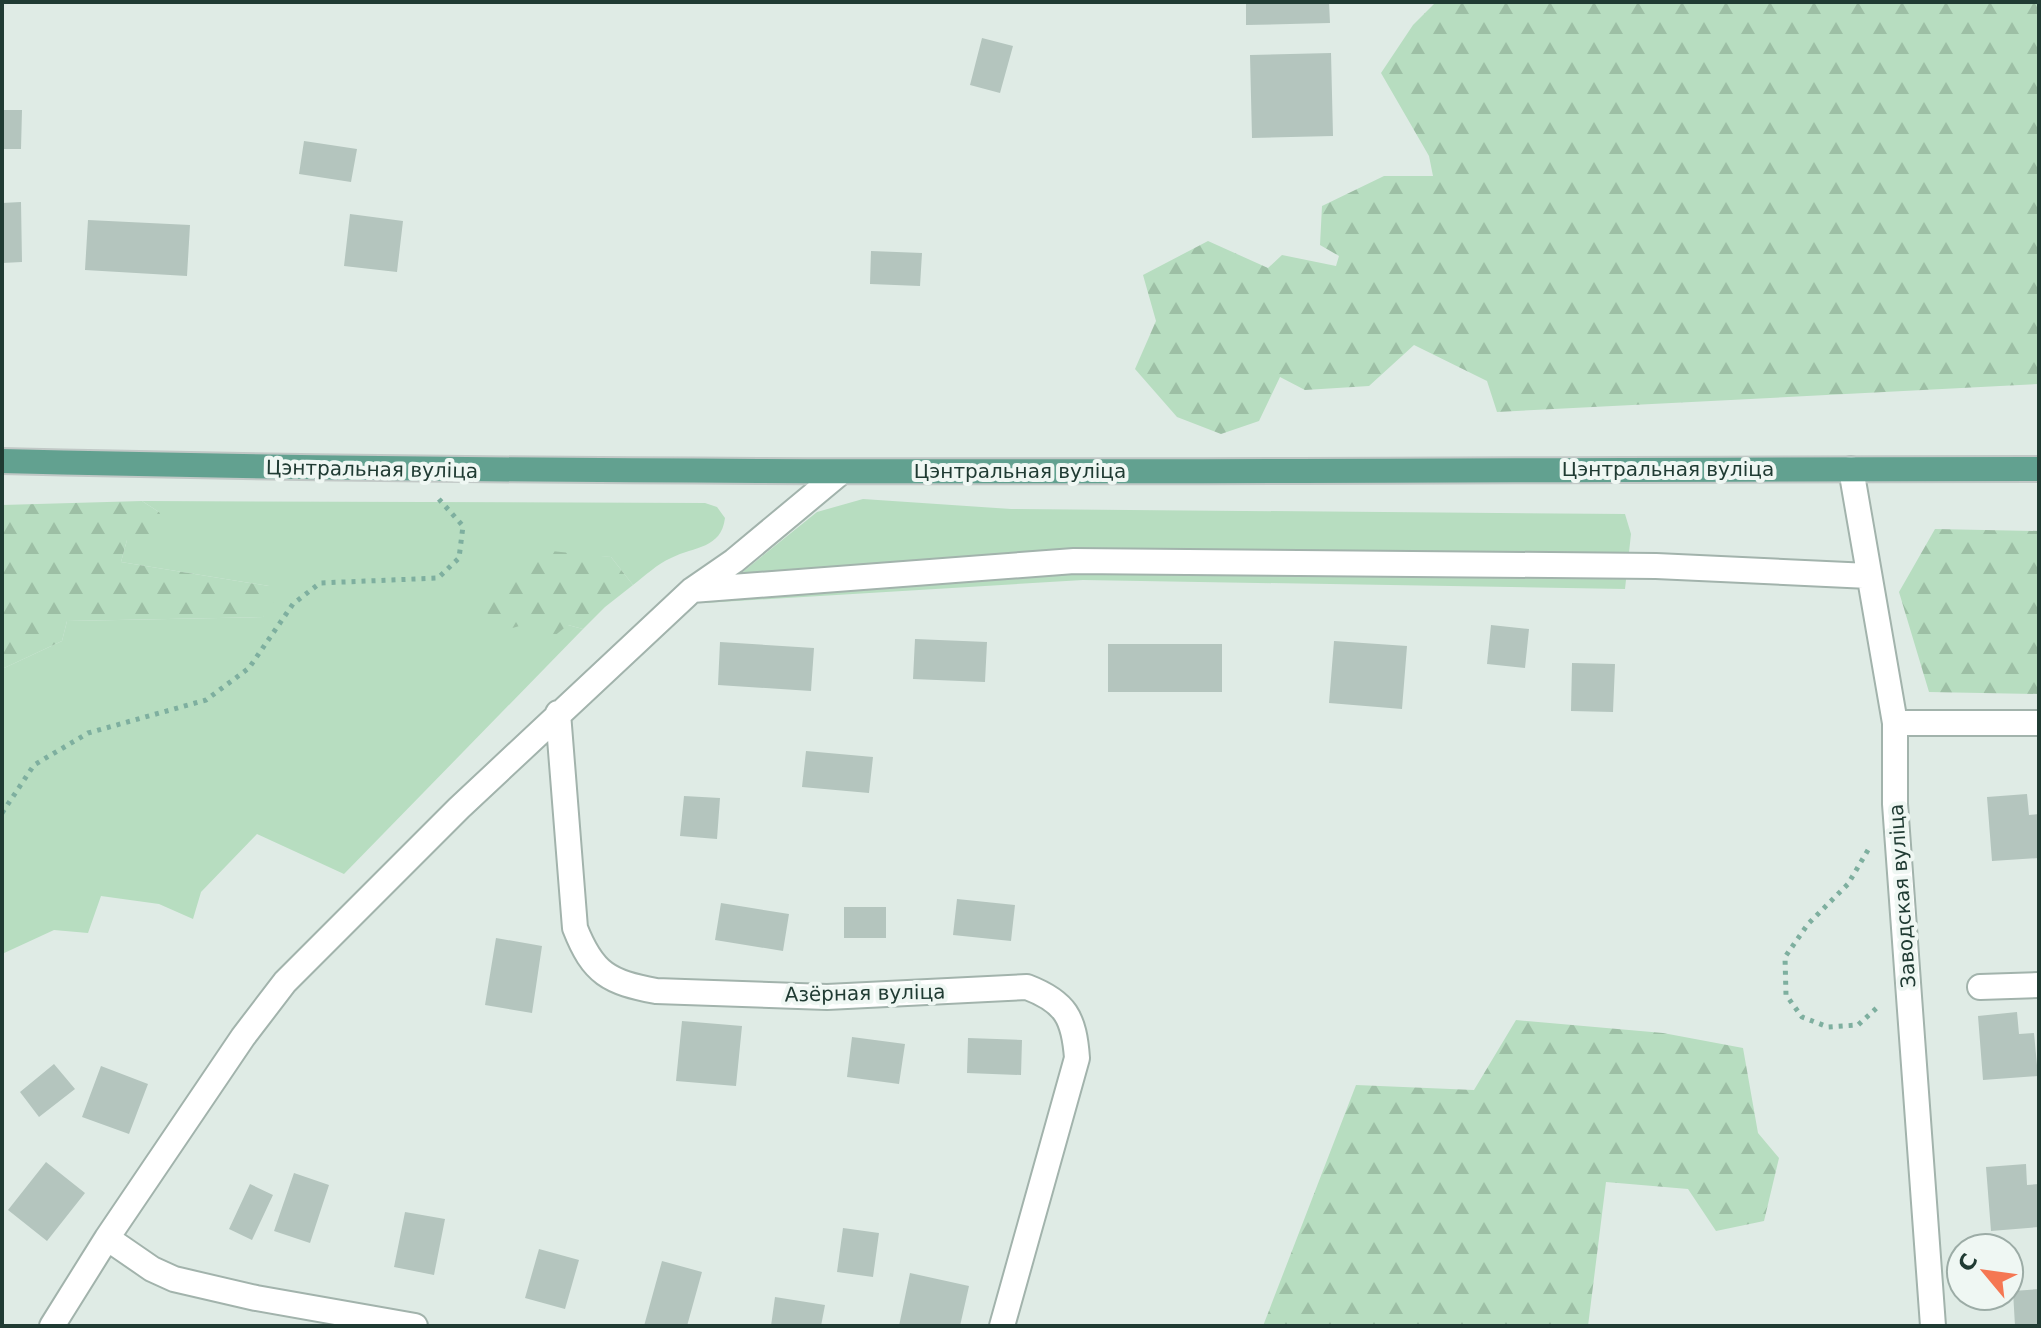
<svg xmlns="http://www.w3.org/2000/svg" width="2041" height="1328" viewBox="0 0 2041 1328" font-family="'DejaVu Sans',sans-serif">
	<style>
		.grass { fill: #b7ddc0 }
		.forest { fill: url(#forest-firs) }
		.building { fill: #b4c5be }
		.lines { fill: none; stroke-linecap: round; stroke-linejoin: round }
		.minor-casing { stroke: #a2b3ac; stroke-width: 28 }
		.major-casing { stroke: #c1c8c6; stroke-width: 28 }
		.path { stroke: #7eaf9f; stroke-width: 5; stroke-dasharray: 4 6; stroke-linecap: butt }
		.minor { stroke: #fff; stroke-width: 24 }
		.major { stroke: #62a190; stroke-width: 24 }
		.labels { text-anchor: middle; dominant-baseline: central; stroke-width: 8; stroke-linejoin: round; paint-order: stroke }
		.street-label { font-size: 20px; fill: #203b33; stroke: #eff7f3 }
	</style>
	<defs>
		<pattern id="forest-firs" width="22" height="20" patternUnits="userSpaceOnUse" patternTransform="scale(2)"><rect width="22" height="20" fill="#b7ddc0"/><path d="M5 1l3.5 6h-7zM16 11l3.5 6h-7z" fill="#9dbfa5"/></pattern>
	</defs>
	<rect width="100%" height="100%" fill="#dfebe5"/>
	<!-- grass -->
	<path class="grass" d="M863,499L1011,509L1625,514L1631,534L1625,589L1083,580L704,603L817,512Z
		M142,501L705,503L717,507L725,518C721,549 695,546 671,558C657,564 645,576 633,585L611,557L577,555L523,625H568L583,629L344,874L257,834L201,892L193,919L159,904L101,896L88,933L54,930L2,954V669L62,641L67,621L263,617L269,586L121,562L127,540L159,512Z"/>
	<!-- forest -->
	<path class="forest" d="M1436,2H2039V384L1497,412L1487,381L1414,345L1369,386L1305,390L1280,377L1259,421L1221,434L1177,417L1135,369L1156,321L1143,275L1208,241L1268,268L1282,255L1336,266L1339,256L1320,245L1322,206L1384,176H1433L1429,156L1381,73L1413,25Z
		M142,501L159,512L165,523C155,545 149,544 127,540L121,562L269,586L274,601L263,617L67,621L62,641L2,669V505Z
		M1935,529L2039,531V694L1929,692L1899,592Z
		M541,550L611,557L633,585L605,607L583,629L568,625L548,641L523,625L502,631L478,602L491,580L510,581Z
		M1516,1020L1663,1033L1743,1048L1758,1133L1779,1158L1764,1221L1716,1231L1688,1189L1606,1182L1588,1326H1263L1356,1085L1474,1090Z"/>
	<!-- building -->
	<path class="building" d="M1246,2H1329L1330,23L1246,25Z
		M982,38L1013,46L1000,93L970,85Z
		M1331,53L1333,136L1252,138L1250,55Z
		M2,110H22L21,149H2Z
		M304,141L357,149L351,182L299,174Z
		M21,202L22,262L2,263V203Z
		M350,214L403,221L397,272L344,266Z
		M88,220L190,225L187,276L85,270Z
		M871,251L922,253L920,286L870,284Z
		M1491,625L1529,629L1525,668L1487,664Z
		M915,639L987,642L985,682L913,679Z
		M1334,641L1407,646L1402,709L1329,703Z
		M720,642L814,648L811,691L718,685Z
		M1108,644H1222V692H1108Z
		M1572,663L1615,664L1613,712L1571,711Z
		M806,751L873,757L869,793L802,787Z
		M2027,794L2029,815L2039,814V858L1992,861L1987,797Z
		M684,796L720,798L717,839L680,836Z
		M957,899L1015,905L1011,941L953,935Z
		M721,903L789,914L783,951L715,940Z
		M844,907H886V938H844Z
		M496,938L542,946L532,1013L485,1005Z
		M2017,1012L2019,1034L2034,1033L2038,1076L1983,1080L1978,1016Z
		M682,1021L742,1026L736,1086L676,1081Z
		M852,1037L905,1044L899,1084L847,1077Z
		M968,1038L1022,1040L1021,1075L967,1073Z
		M54,1064L75,1089L39,1117L20,1092Z
		M101,1066L148,1084L129,1134L82,1117Z
		M46,1162L85,1193L47,1241L8,1210Z
		M2026,1164L2027,1185L2039,1184V1227L1991,1231L1986,1167Z
		M294,1173L329,1185L310,1243L274,1231Z
		M250,1184L273,1195L252,1240L229,1229Z
		M405,1212L445,1219L434,1275L394,1267Z
		M843,1228L879,1233L873,1277L837,1272Z
		M539,1249L579,1260L565,1309L525,1298Z
		M662,1261L702,1272L687,1326H644Z
		M910,1273L969,1286L960,1326H899Z
		M2039,1289V1326H2015L2013,1291Z
		M775,1297L825,1305L821,1326H771Z"/>
	<g class="lines">
		<defs>
			<path id="minor" d="M1851,469L1895,723V804L1933,1326
				M692,590L1074,561L1656,566L1869,576
				M558,713L575,928C593,974 609,982 656,991L827,997L1027,987C1066,1002 1074,1018 1077,1058L1002,1326
				M1895,723H2039
				M1980,987L2039,985
				M107,1238L152,1269L174,1279L256,1298L415,1326
				M52,1326L107,1238L243,1037L285,982L459,808L692,590L734,561L841,472"/>
			<path id="major" d="M2,461C681,478 1360,469 2039,469"/>
		</defs>
		<!-- minor casing -->
		<use href="#minor" class="minor-casing"/>
		<!-- major casing -->
		<use href="#major" class="major-casing"/>
		<!-- path -->
		<path class="path" d="M2,813L34,765L88,733L206,700L249,668L293,604L320,583L438,578L459,558L463,526L437,497
			M1868,850L1848,884L1808,924L1785,957L1786,995L1802,1017L1828,1027L1858,1025L1880,1005"/>
		<!-- minor -->
		<use href="#minor" class="minor"/>
		<!-- major -->
		<use href="#major" class="major"/>
	</g>
	<g class="labels">
		<!-- street labels -->
		<g class="street-label">
			<text transform="translate(372 469) rotate(1)">Цэнтральная вуліца</text>
			<text x="1668" y="469">Цэнтральная вуліца</text>
			<text x="1020" y="471">Цэнтральная вуліца</text>
			<text transform="translate(1902 896) rotate(-94)">Заводская вуліца</text>
			<text transform="translate(865 993) rotate(-1)">Азёрная вуліца</text>
		</g>
	</g>
	<!-- border -->
	<rect width="2041" height="1328" fill="none" stroke="#203b33" stroke-width="8"/>
	<!-- north arrow -->
	<g transform="translate(1985 1272) rotate(299)"><circle r="38" fill="#eff7f3" stroke="#9caca6" stroke-width="2"/>
	<path d="M0-6L14 30L0 20L-14 30Z" fill="#f57753"/>
	<text y="-12" font-size="22" font-weight="bold" text-anchor="middle" fill="#203b33">С</text>
	</g>
</svg>
